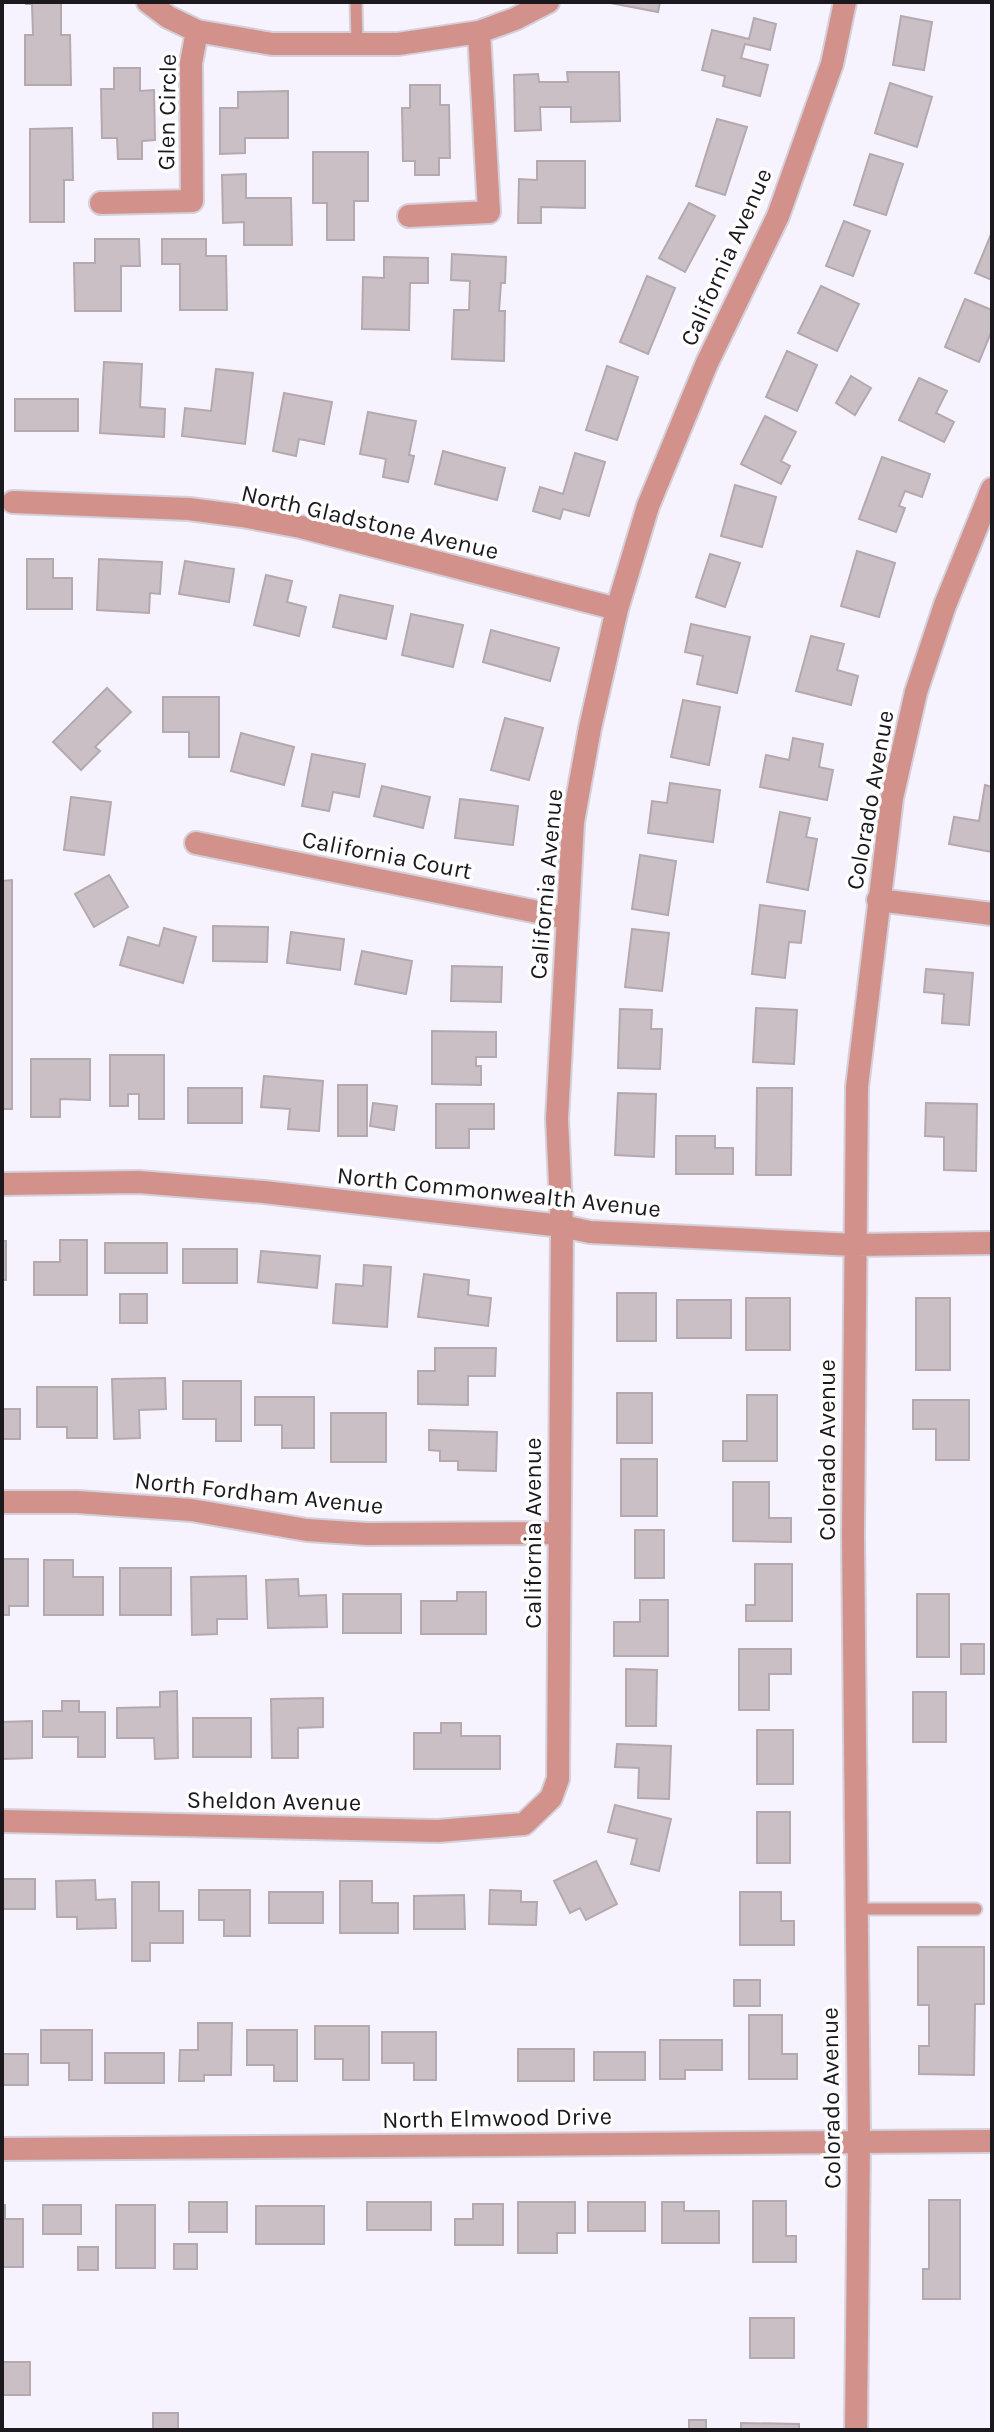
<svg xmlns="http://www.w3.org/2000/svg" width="994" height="2432" viewBox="0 0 994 2432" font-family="Karla,sans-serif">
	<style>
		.building { fill: #cabfc4; stroke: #b3a9ae; stroke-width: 2 }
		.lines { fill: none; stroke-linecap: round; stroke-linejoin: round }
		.lane-casing { stroke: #d4d0da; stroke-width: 15 }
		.street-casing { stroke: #d4d0da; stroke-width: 26 }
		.lane { stroke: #d3918c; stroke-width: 11 }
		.street { stroke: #d3918c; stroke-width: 22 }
		.labels { text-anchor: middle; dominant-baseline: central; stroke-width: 7; stroke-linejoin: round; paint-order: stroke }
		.street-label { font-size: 24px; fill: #1b191d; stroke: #fff }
	</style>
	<rect width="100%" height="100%" fill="#f7f3fe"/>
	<!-- building -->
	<path class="building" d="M26,2H80L61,3V35H70L71,85H25V35H33L32,4H26Z
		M605,2H660L658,12Z
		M901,16L932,22L924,70L893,65Z
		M754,18L776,24L770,50L745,44L741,58L768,65L760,96L723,86L725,76L702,70L712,30L749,39Z
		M114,68H140V91L154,90L155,140L142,141V159H118L117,138H102L101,89H114Z
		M567,72H619L620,121L571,122V107H540L541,130L515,131L514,75L538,74L539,82H568Z
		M890,83L932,97L917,147L875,133Z
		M410,85H440V105H449L450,158H439V175H415V161H403L402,108H410Z
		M288,91V138H245V153L220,154V108H238V92Z
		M717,119L747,127L725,195L696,186Z
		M72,128L73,180H64V222H30V129Z
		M313,152H368V201H354V240H327V203H313Z
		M870,154L903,164L886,215L854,205Z
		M537,161H585V208L541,207V223H518L519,179L537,180Z
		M246,174V198H291L292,245H244V222L223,223L222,175Z
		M689,203L715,216L685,272L659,258Z
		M844,221L870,231L853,276L826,266Z
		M992,232V280L975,273Z
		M95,239H139L140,266H121V311H75L74,263H95Z
		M162,239H206V256H226L227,310H180V264H162Z
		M452,254L506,257L505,283H501L499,311H505L504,361L452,359L454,310H469L470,281L451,280Z
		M384,257L428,258V283H410L409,330L362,329L363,277L384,278Z
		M647,276L675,288L648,354L620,342Z
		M821,286L859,304L837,351L798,333Z
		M965,299L992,310V330L979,362L945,347Z
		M787,351L817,365L797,411L766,397Z
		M104,362L142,364L140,407L165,409L164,437L100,433Z
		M607,366L638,377L617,440L586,430Z
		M216,369L253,373L245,444L182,436L185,408L211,411Z
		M851,376L871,388L855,415L836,403Z
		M919,378L947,391L936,413L954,422L944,442L899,420Z
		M284,393L332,402L324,444L299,439L296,456L273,451Z
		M15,399H78V431H15Z
		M368,412L416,421L409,455L414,456L408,482L383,477L386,459L360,454Z
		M765,416L796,432L781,461L790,466L781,484L741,464Z
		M443,451L505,468L497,500L435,484Z
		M575,453L605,462L589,516L563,509L560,519L533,511L540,487L563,494Z
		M882,457L930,474L922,497L905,491L899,506L905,508L896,532L859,519Z
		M735,485L776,497L762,547L721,536Z
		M857,551L895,563L879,617L841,606Z
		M710,554L740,563L725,607L696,597Z
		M27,559H53V578H72V609H27Z
		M99,559L162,562L160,594L150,593L149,613L97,610Z
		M185,561L234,569L229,602L179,594Z
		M266,575L292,581L287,602L306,607L299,636L254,625Z
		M340,595L393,606L386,639L333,627Z
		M411,614L463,625L453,667L402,655Z
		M691,624L750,637L737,693L697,684L703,656L685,652Z
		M491,630L559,648L550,681L483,662Z
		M811,636L844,644L837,670L858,676L851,705L796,691Z
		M107,688L131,712L95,747L100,751L81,770L53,742Z
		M163,697H219V757H189V732H163Z
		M683,700L720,707L709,765L671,757Z
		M505,718L543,728L529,780L491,770Z
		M241,733L294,747L284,785L231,771Z
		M793,738L823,744L819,767L833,770L827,800L760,787L766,755L789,760Z
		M312,754L365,764L359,797L333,792L329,811L302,806Z
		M670,783L720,790L713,842L648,833L652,801L667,803Z
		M985,785L992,787V852L949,844L954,817L979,821Z
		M382,786L430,797L423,828L374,816Z
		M71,797L111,802L104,855L64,850Z
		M460,799L518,806L513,845L455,838Z
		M780,812L810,818L806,837L817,839L808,890L767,882Z
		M640,855L676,861L668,915L632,909Z
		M109,875L128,907L94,927L75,894Z
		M12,880V1109H2V881Z
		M760,905L805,911L801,943L789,942L785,978L752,974Z
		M213,926L268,927L267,962L213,961Z
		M164,928L196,937L183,983L120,965L128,937L159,946Z
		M632,929L669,933L662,991L625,987Z
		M291,932L344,939L340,970L287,963Z
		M362,951L412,961L406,994L355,984Z
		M452,966L502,967L501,1002L451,1001Z
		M926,969L973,973L969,1025L942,1023L944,994L924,992Z
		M756,1008L797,1010L794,1064L753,1062Z
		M620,1009L652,1010L651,1029H662L660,1069L618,1068Z
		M432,1031L496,1032V1057H476V1066H481V1085L432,1084Z
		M110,1055H164V1119H139V1094H128V1106H110Z
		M31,1059H90V1100L60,1099V1117H31Z
		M264,1076L323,1081L319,1131L288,1129L290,1109L261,1107Z
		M338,1085H367V1136H338Z
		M188,1088H242V1123H188Z
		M757,1088H792L791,1175H756Z
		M618,1093L656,1094L654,1157L615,1155Z
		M373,1103L397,1106L394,1130L370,1126Z
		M926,1103L977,1104L976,1171L944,1170V1137L925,1136Z
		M436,1104H494V1129H469V1148H436Z
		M676,1136H715V1148H733V1174H676Z
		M60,1240H87V1295H34V1262H60Z
		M2,1241H6V1280H2Z
		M105,1243H167V1273H105Z
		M183,1249H237V1283H183Z
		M261,1251L320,1256L317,1288L258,1282Z
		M364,1265L391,1267L387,1327L333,1323L336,1284L363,1286Z
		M424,1274L469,1280L468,1295L491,1298L488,1326L418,1317Z
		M617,1293H656V1341H617Z
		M120,1294H147V1323H120Z
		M746,1298H790V1350H746Z
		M916,1298H950V1370H916Z
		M677,1300H731V1338H677Z
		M435,1348H496L495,1376H468V1405L418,1404V1371H435Z
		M165,1378L166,1409L139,1410L140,1438L114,1439L112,1379Z
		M183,1381H241V1441H216V1419H183Z
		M37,1387H97V1438H67V1427H37Z
		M617,1393H652V1443H617Z
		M747,1395H777V1461H723V1441H747Z
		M255,1397H314V1448H282V1425H255Z
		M913,1400H969V1460H936V1429H913Z
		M2,1409H20V1439H2Z
		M331,1413H386V1462H331Z
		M429,1430L497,1432L496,1471L458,1470V1461H440V1451L429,1450Z
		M621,1459H657V1516H621Z
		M733,1482H769V1518H791V1542L733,1541Z
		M635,1530H664V1578H635Z
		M2,1559H28V1606H9V1615H2Z
		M44,1560H73V1577H103V1615H44Z
		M755,1564H792V1621H746V1605H755Z
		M120,1568H171V1615H120Z
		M246,1576L247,1619H217V1634L192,1635L191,1577Z
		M298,1579L299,1596L326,1595L327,1627L268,1628L266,1580Z
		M457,1592H486V1634H421V1601H457Z
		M343,1594H401V1633H343Z
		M917,1594H949V1657H917Z
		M640,1600H668V1656H614V1622H640Z
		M961,1644H984V1674H961Z
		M739,1649H791V1674H769V1710H739Z
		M626,1669L657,1670L656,1726H626Z
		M177,1691L178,1758L155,1759L154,1738H117V1708L160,1707V1692Z
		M913,1692H946V1742H913Z
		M323,1698V1727L298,1728V1758H272L271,1699Z
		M62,1701H79V1712H105V1757H78V1737H43V1711H62Z
		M193,1718H251V1757H193Z
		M32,1721V1758L2,1759V1722Z
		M441,1723H461V1736H500V1769H414V1733H441Z
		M757,1730H793V1784H757Z
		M617,1744L671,1746L669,1799L638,1798L639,1768L615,1767Z
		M615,1805L671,1819L659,1871L631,1864L637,1839L608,1832Z
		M757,1812H790V1863H757Z
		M596,1861L617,1904L586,1920L580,1908L570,1913L554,1881Z
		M2,1879H35V1909H2Z
		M95,1880L96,1900L115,1899L116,1928L77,1929V1917H57L56,1881Z
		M340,1881H372V1903H398V1933H340Z
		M132,1882H159V1911H183V1943H150V1961H132Z
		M199,1890H250V1936H224V1920H199Z
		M490,1890L521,1891V1902H537L536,1925L489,1924Z
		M269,1892H323V1923H269Z
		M740,1892H781V1921H794V1945H740Z
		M464,1895L465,1929H414V1896Z
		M918,1947H984V2004H975L974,2075L919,2074V2046H929V2005H918Z
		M734,1980H760V2006H734Z
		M749,2015H782V2054H797V2079H749Z
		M198,2023H232L231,2075H204V2081H179L180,2050H198Z
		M315,2026H369V2080H343V2059H315Z
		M41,2030H92V2080H69V2063H41Z
		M247,2030H297V2081H274V2065H247Z
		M382,2032H436V2080H414V2063H382Z
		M660,2040H722V2070H685V2079H660Z
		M518,2049H574V2081H518Z
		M594,2052H645V2080H594Z
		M105,2053H164V2083H105Z
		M2,2054H28V2085H2Z
		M929,2200H960V2299H923V2269H929Z
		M753,2201H786V2236H796V2262H753Z
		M189,2202H227V2232H189Z
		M367,2202H431V2230H367Z
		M518,2202H575V2233H557V2253H518Z
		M588,2202H645V2231H588Z
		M662,2202H684V2211H719V2243H662Z
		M473,2204H503V2245H455V2219H473Z
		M2,2205H5V2219H23V2267H2Z
		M43,2205H81V2234H43Z
		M116,2205H155V2268H116Z
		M256,2206H324V2244H256Z
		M174,2244H197V2269H174Z
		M78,2247H98V2270H78Z
		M750,2318H794V2358H750Z
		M2,2362H30V2395H2Z
		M153,2413H178V2430H153Z
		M689,2420H706V2430H689Z
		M741,2423L799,2424V2430H741Z"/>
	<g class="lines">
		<defs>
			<path id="lane" d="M356,2L357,43
				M855,1909H976"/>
			<path id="street" d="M148,2L168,17L197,31L272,44H398L479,32L515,19L548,2
				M101,203L192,201L191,63L197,31
				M409,216L489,212L479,32
				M13,502L189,509L242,516L301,527L617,609
				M196,843L567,918
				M878,900L992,914
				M2,1184L138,1182L264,1192L562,1226L590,1232L855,1245L992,1243
				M2,1502H77L191,1510L307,1530L367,1534L559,1533
				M2,1821L438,1831L524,1824L551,1798L558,1779L562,1226L557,1119L573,822L590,728L617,609L648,506L707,363L778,216L832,64L845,2
				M2,2149L992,2141
				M856,2430L859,2140L853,1535L857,1087L892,798L916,692L945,605L992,489"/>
		</defs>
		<!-- lane casing -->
		<use href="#lane" class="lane-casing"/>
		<!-- street casing -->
		<use href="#street" class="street-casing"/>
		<!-- lane -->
		<use href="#lane" class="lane"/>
		<!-- street -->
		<use href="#street" class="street"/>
	</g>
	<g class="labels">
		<!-- street labels -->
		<g class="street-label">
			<text transform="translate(167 112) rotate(-89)">Glen Circle</text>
			<text transform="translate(726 257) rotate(-66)">California Avenue</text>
			<text transform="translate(370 522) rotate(13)">North Gladstone Avenue</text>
			<text transform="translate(870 800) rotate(-80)">Colorado Avenue</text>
			<text transform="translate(387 855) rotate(11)">California Court</text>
			<text transform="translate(546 884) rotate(-85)">California Avenue</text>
			<text transform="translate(499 1192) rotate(6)">North Commonwealth Avenue</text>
			<text transform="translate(827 1450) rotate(-90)">Colorado Avenue</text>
			<text transform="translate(259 1493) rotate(6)">North Fordham Avenue</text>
			<text transform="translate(533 1533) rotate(-90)">California Avenue</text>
			<text transform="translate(274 1801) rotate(1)">Sheldon Avenue</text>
			<text transform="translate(831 2098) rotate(-91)">Colorado Avenue</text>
			<text transform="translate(497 2118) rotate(-1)">North Elmwood Drive</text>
		</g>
	</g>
	<!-- border -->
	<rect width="994" height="2432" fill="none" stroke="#1b191d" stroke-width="8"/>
</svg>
